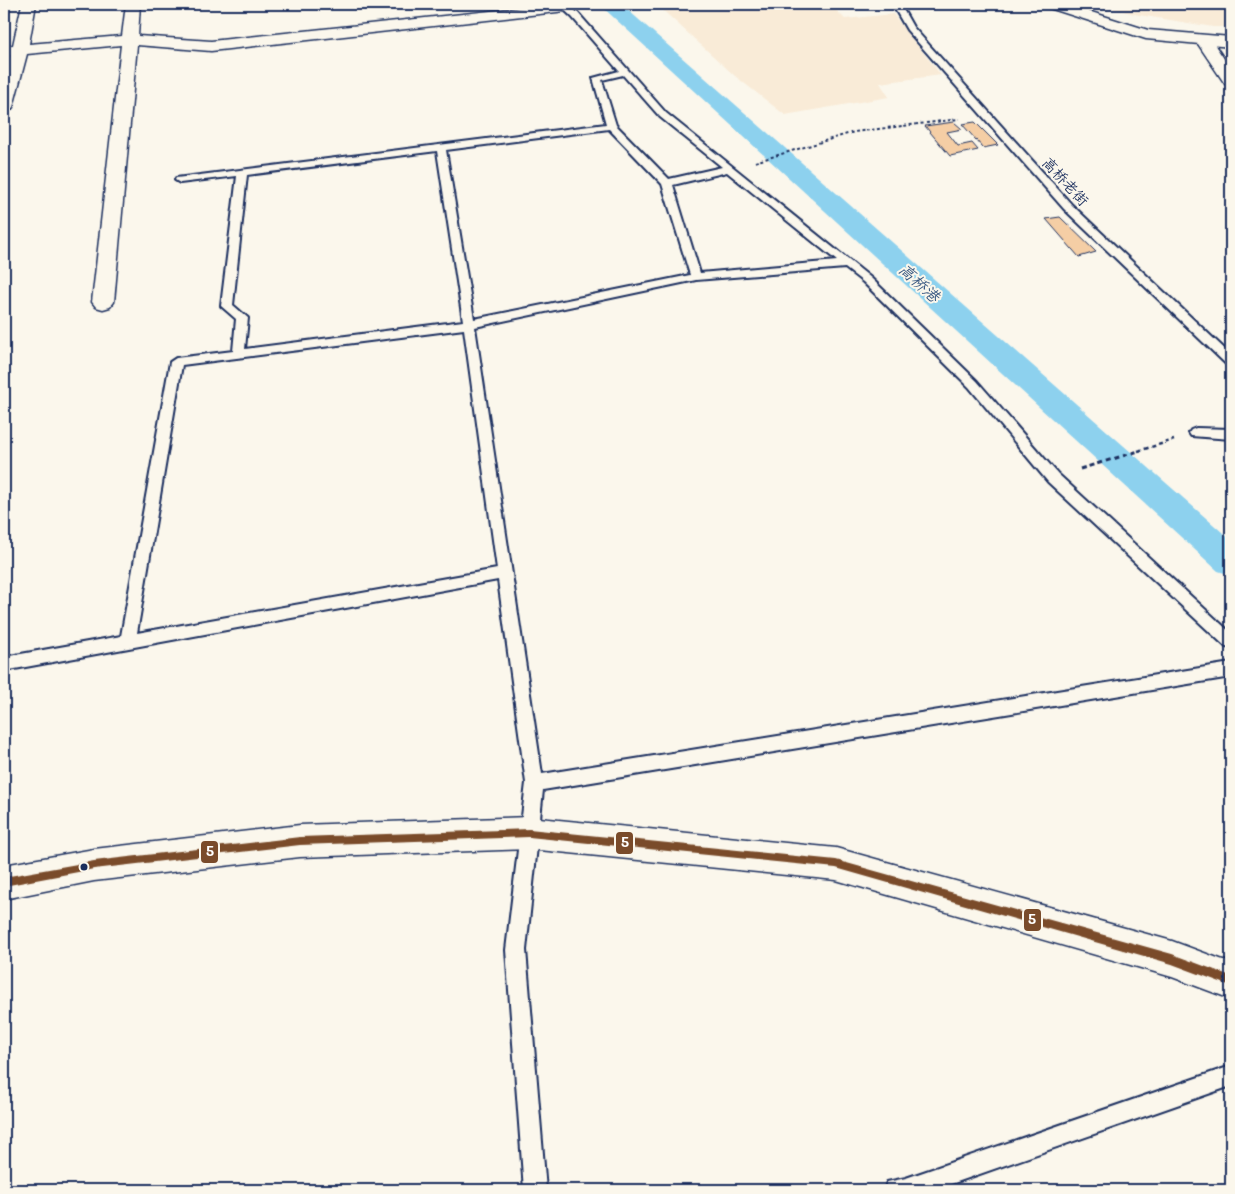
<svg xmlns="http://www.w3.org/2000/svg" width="1235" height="1194" viewBox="0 0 1235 1194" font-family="Mali,'LXGW WenKai TC',sans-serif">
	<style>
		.built { fill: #f9ebd7 }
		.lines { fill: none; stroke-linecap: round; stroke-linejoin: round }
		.canal { fill: #8dd1ee; fill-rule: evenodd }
		.building { fill: #f5cea5; stroke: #1b2f5e }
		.service-casing { stroke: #1b2f5e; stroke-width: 4 }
		.minor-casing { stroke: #1b2f5e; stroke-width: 3 }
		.tertiary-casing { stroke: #1b2f5e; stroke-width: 3 }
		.path-far2 { stroke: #1b2f5e; stroke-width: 2; stroke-dasharray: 3 2.5; stroke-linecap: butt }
		.path-far1 { stroke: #1b2f5e; stroke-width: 2.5; stroke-dasharray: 4 3; stroke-linecap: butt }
		.path { stroke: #1b2f5e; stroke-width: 3; stroke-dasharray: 5 4; stroke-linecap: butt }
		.service { fill: #fbf7ec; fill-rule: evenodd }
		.minor { fill: #fbf7ec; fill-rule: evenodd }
		.tertiary { fill: #fbf7ec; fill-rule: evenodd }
		.bus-1-casing { stroke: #fbf7ec; stroke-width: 3 }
		.bus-1 { fill: #7a4b2a; fill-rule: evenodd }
		.bus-dot { fill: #1b2f5e; stroke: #fbf7ec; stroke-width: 2 }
		.labels { text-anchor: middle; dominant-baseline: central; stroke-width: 4; stroke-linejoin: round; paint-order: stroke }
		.far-street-label { font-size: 15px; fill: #1b2f5e; stroke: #fbf7ec }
		.far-water-label { font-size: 16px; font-style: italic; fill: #385882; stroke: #fbf7ec }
		.line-badge { stroke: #fbf7ec; stroke-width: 2 }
		.badge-label { font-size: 14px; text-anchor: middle; font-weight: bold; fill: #fff }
	</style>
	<rect width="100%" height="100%" fill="#fbf7ec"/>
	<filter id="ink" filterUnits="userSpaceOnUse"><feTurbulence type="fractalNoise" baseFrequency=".02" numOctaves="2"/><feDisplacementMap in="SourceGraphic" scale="10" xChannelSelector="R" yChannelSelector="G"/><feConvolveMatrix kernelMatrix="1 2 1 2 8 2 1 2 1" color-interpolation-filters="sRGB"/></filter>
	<g filter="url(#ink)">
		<!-- built -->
		<path class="built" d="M656,4H830L845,19L893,14L941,75L880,83L889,97L785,115L735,76Z
			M1093,4H1231V27H1213L1139,15Z"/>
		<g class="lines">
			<!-- canal -->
			<path class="canal" d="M599,4H621L1231,540V575L1218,571Z"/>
		</g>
		<!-- building -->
		<path class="building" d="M954,122L962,129L947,132L958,146L972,143L978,150L950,156L925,126Z
			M975,122L998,145L983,148L962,124Z
			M1060,217L1096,252L1079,257L1046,219Z"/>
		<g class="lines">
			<defs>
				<path id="service" d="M558,4H567L578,13L666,113L871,278L977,381L1058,474L1231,633V648L1226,647L1048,482L969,387L863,282L845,268L696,280L475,327L542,774L1231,663V677L543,790L526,950L546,1190H524L506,950L526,783L498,580L4,671V657L121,636L170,362L176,358L233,351L236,319L221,306L237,176L180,183L175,180L176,178L606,124L593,78L619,71L572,17ZM623,75L660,117L722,167L669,179L616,125L602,80ZM609,129L662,184L690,275L474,319L446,150ZM437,151L463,321L245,349L248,318L233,305L247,175ZM727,172L837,261L700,273L673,185ZM464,329L497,569L137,633L182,365Z
					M892,4H900L913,27L1072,205L1231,355V366L1227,365L1064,209L907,30Z
					M1196,428L1231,429V439L1191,436L1189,433L1191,430Z
					M1231,1066V1086L934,1190H884L887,1182L906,1178Z"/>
				<path id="minor" d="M22,4H36L29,44L122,36L126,4H140L138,36L211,41L555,4H571L573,7L571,10L566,11L211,51L137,45L114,302L110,307L103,309L96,307L92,302L121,45L27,54L13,107L10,111L4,112V78L10,55L4,56V46L13,45Z
					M1204,36L1210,38L1231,69V86L1225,84L1196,41L1198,38Z
					M529,817L836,848L1172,941L1231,963V999L1172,977L836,880L529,849L300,857L94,881L4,899V865L94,849L300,825Z"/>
				<path id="tertiary" d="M1044,4H1066L1148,30L1231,37V47L1146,39L1046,7Z"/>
			</defs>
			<!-- service casing -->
			<use href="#service" class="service-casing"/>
			<!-- minor casing -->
			<use href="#minor" class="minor-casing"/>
			<!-- tertiary casing -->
			<use href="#tertiary" class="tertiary-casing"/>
			<!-- path-far2 -->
			<path class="path-far2" d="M755,162L854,132L959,119"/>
			<!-- path-far1 -->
			<path class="path-far1" d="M1138,451L1174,440"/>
			<!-- path -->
			<path class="path" d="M1080,469L1142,450"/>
			<!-- service -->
			<use href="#service" class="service"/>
			<!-- minor -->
			<use href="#minor" class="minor"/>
			<!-- tertiary -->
			<use href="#tertiary" class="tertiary"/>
			<defs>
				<path id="bus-1" d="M529,829L836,860L1172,954L1231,976V986L1172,964L836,868L529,837L300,845L94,869L4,886V877L94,861L300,837Z"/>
			</defs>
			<!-- bus-1 casing -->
			<use href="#bus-1" class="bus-1-casing"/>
			<!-- bus-1 -->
			<use href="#bus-1" class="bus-1"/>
		</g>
	</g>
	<!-- markers -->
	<circle class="bus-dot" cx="84" cy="867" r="4.5"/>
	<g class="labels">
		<!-- far-street labels -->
		<g class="far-street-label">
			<text transform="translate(1066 181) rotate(47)">高桥老街</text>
		</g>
		<!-- far-water labels -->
		<g class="far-water-label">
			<text transform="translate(920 282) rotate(42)">高桥港</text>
		</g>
	</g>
	<g class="line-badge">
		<rect x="615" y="831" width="19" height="24" rx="5" fill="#7a4b2a"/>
		<rect x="200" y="840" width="19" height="24" rx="5" fill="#7a4b2a"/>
		<rect x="1023" y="908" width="19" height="24" rx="5" fill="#7a4b2a"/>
	</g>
	<g class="badge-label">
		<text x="625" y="847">5</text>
		<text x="210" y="856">5</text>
		<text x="1032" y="924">5</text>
	</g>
	<!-- margin -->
	<rect width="1235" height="1194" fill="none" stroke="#fbf7ec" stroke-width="20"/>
	<rect x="10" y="10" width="1215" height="1174" fill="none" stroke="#1b2f5e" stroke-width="2" filter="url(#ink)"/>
</svg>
